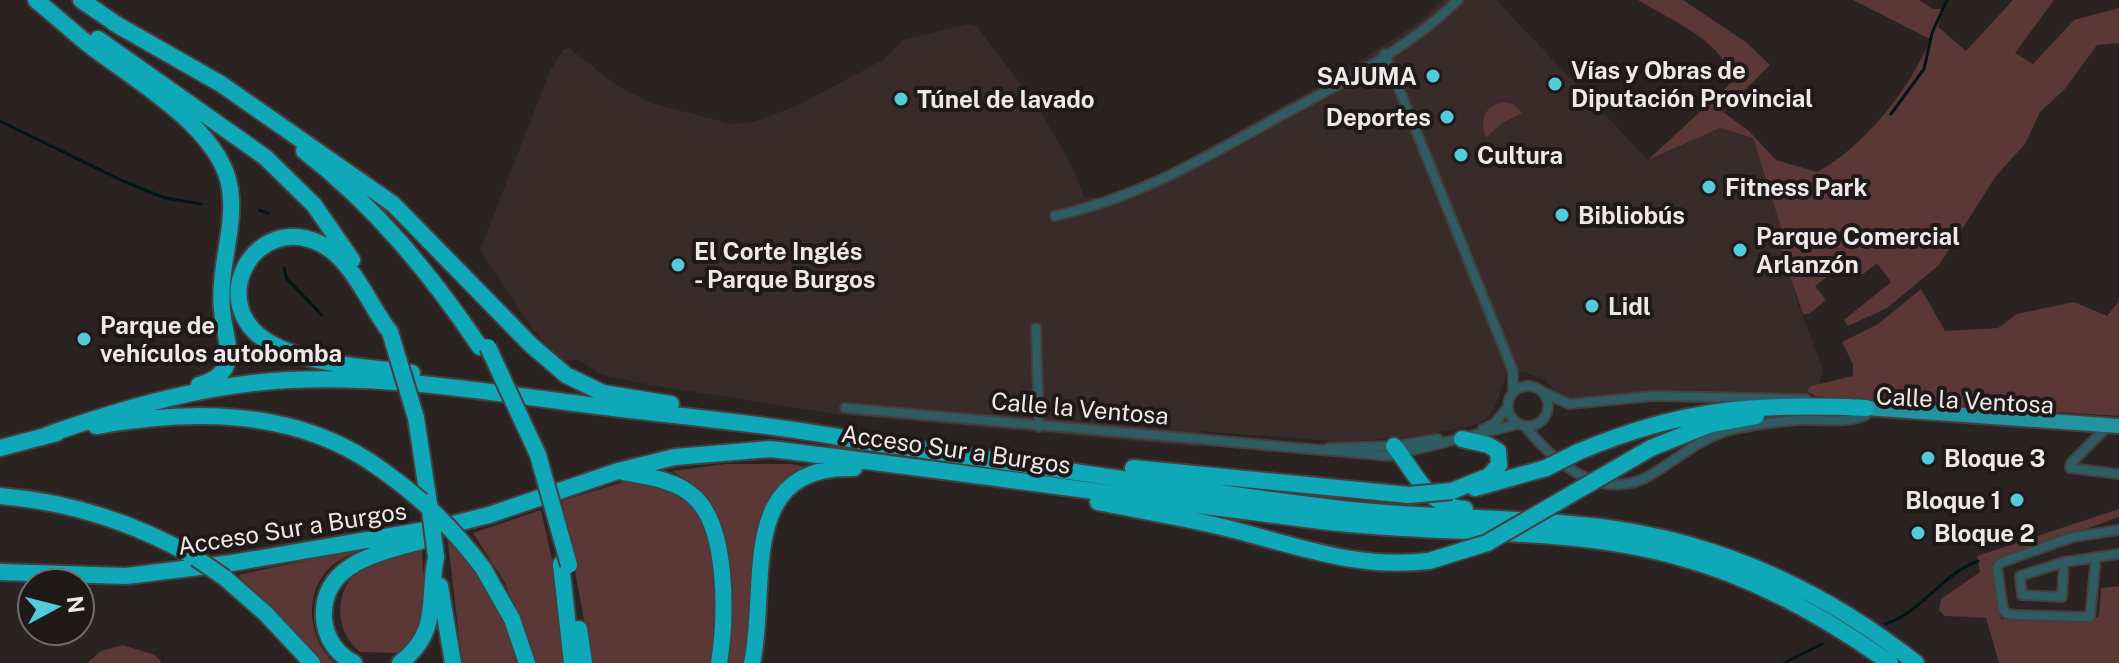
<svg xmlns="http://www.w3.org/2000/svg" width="2119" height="663" viewBox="0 0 2119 663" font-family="'Public Sans',sans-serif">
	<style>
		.built { fill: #382b2a }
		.green { fill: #5b3735 }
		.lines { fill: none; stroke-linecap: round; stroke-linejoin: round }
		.stream { stroke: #00161a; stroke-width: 3 }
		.minor-casing { stroke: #453f3e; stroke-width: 12 }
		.primary-casing { stroke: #453f3e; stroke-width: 18 }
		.motorway-casing { stroke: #453f3e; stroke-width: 20 }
		.minor { stroke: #2f5c62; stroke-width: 8 }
		.primary { stroke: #2393a0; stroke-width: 14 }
		.motorway { stroke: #0ea8b8; stroke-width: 16 }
		.motorway-bridge-casing { stroke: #453f3e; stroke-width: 20; stroke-linecap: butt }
		.motorway-bridge { stroke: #0ea8b8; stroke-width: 16 }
		.poi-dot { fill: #53cbda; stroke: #201919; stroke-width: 3 }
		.labels { text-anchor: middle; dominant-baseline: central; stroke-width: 8; stroke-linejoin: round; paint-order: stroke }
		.poi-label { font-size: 24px; font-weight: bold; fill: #eee9e9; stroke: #201919; text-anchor: start }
		.street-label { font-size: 24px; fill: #eee9e9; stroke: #201919 }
	</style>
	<rect width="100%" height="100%" fill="#2a2322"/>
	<!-- built -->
	<path class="built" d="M1443,0H1496L1648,160L1720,128L1753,138L1783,234L1798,304L1823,369L1819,388L1810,394L1652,391L1569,399L1556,392L1545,380L1524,372L1506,375L1493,412L1478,424L1426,435L1347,442L1200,431L1199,447L843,415L650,385L602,375L577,359L563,362L533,330L480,250L550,71L563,50L569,48L619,87L651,103L731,124L753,122L796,106L883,60L903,40L967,24L976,26L1038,107L1072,166L1084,197L1098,198L1145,183L1338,75L1421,21Z"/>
	<!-- green -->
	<path class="green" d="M1638,0H1683L1747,43L1770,65L1723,112L1749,131L1776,160L1817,172C1863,148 1912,87 1930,39L1853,0H1919L1933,9H1943L1938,27L1966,51L2013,0H2054L2015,53L2033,64L2074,20L2119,8V43L2097,45L2064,90L2040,112L2025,144L1996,176L1939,265L1887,308L1848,326L1844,320L1891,282L1877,263L1862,275L1848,261L1815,286L1826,300L1809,314H1803L1779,242L1783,234L1753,138L1720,128L1648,160L1732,82C1727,42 1670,20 1638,0Z
		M1503,102L1513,104L1522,113L1502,123L1486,138C1479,119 1484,107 1503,102Z
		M1921,289L1945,331L1998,328L2017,314L2074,302L2107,316L2119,301V416L1815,396L1807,391L1811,386L1853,376V364L1842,342L1878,324Z
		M725,464H791L805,467L783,483L747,663H727C736,623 734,537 711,502C701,488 687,480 672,471Z
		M630,480C647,484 668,486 683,497C721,527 719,619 710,663H592L562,501Z
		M2119,509V517L1993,563L2001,619L2092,622L2099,615L2101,588L2119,586V663H1999L1986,618L1945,616L1939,610L1941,599L1980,572L1977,556Z
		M541,510L555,573L567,663H536L505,583L473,533Z
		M454,539L503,620L518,663H462L448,543Z
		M422,548C423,586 432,626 399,653L360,652C334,632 333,589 361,569C377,557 403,554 422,548Z
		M361,549C353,554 341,558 334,564C303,588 306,639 335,663H322L238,575Z
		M123,645L155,655L162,663H87L101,651Z"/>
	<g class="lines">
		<!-- stream -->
		<path class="stream" d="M1891,114L1924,69L1932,33L1947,0
			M0,121L123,181L165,198L202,204
			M259,210L268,213
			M284,268L287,279L322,315
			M1885,624C1923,612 1940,575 1978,561
			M1784,663L1822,644"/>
		<defs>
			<path id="minor" d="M1385,54L1513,371V391
				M1055,216C1141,197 1208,156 1284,114C1344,82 1410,47 1458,0
				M1036,328L1039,427
				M1508 406a20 20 0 1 1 40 0a20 20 0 1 1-40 0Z
				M1543,392L1569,404L1653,396L1806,399
				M845,408L1390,456L1518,424
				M1525,426C1556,465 1605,505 1654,473C1683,455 1705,434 1739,428C1759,424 1780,421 1800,420C1822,419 1846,424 1866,415
				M1483,429L1494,424L1507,408
				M2105,429L2071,463L2070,468L2119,474
				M1328,448L1394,446L1438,439
				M2096,557L2090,617L2017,615L2007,614L2003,609L1997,567L2002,562L2073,537L2119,530
				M2064,562L2062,597L2022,595L2020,576L2064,562L2119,554"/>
			<path id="primary" d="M1866,408L2119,426"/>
			<path id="motorway" d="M36,0C53,14 70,29 88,44C132,79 222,128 230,189C236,228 218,267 222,310C225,342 243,373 199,385
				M81,0L122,28
				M114,23L221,84L393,204L531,345L566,375L603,393L671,404
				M98,39L265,157L314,205L352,260
				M304,151C375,206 430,273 480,347
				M390,332C368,304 353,259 319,243C254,212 203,305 270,343C310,366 367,366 412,373
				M416,418L428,497
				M96,426C188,410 287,408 369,461
				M47,435C124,408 206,384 289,380C392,375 494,393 597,406C687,417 778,425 867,442C1023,463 1178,489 1334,508C1420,519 1507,516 1593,526C1714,540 1821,588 1916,663
				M1394,446C1416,473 1427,507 1465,509
				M0,448L57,433
				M1651,448L1711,424L1756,416
				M1578,452C1682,408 1755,403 1866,408
				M1133,468L1409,495
				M623,472C647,477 674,479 693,496C729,526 726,620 719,663
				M1475,488L1546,468
				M1452,491L1489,476L1499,465L1498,451L1488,445L1462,439
				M0,496C71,502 134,522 196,558
				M1098,502C1146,512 1195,519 1242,532C1305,549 1363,569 1429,561
				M561,564L572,663
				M483,568L512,619L527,663
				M0,572L126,576L232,563L437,528L489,515L618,471L675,457L770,449C954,471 1137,498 1321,521C1438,536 1561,525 1675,556C1755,577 1823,616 1890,663
				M225,578L266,614L312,663
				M440,586L453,663
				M579,629L584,663
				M354,663C337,654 326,639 324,619C320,563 380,553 421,541
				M400,663C441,631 427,601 436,557
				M752,663C769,585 735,465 854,468"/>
		</defs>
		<!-- minor casing -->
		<use href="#minor" class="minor-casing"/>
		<!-- primary casing -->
		<use href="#primary" class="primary-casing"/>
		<!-- motorway casing -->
		<use href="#motorway" class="motorway-casing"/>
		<!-- minor -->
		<use href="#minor" class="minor"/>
		<!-- primary -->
		<use href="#primary" class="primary"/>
		<!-- motorway -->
		<use href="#motorway" class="motorway"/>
		<defs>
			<path id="motorway-bridge" d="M390,332L416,418
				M488,347L538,455L569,565
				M369,461C415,492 450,524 483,568
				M1546,468L1578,452
				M1409,495L1452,491
				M429,502L436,557
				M196,558L225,578
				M1429,561L1487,543L1651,448"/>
		</defs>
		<!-- motorway-bridge casing -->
		<use href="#motorway-bridge" class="motorway-bridge-casing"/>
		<!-- motorway-bridge -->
		<use href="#motorway-bridge" class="motorway-bridge"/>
	</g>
	<!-- markers -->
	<g class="poi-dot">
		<circle cx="1433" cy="76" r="8"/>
		<circle cx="1555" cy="84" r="8"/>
		<circle cx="901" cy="99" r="8"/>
		<circle cx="1447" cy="117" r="8"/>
		<circle cx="1461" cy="155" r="8"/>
		<circle cx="1709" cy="187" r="8"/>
		<circle cx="1562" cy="215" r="8"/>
		<circle cx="1740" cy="250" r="8"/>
		<circle cx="678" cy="265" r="8"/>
		<circle cx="1592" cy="306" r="8"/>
		<circle cx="84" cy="339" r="8"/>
		<circle cx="1928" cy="458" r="8"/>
		<circle cx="2017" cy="500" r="8"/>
		<circle cx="1918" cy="533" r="8"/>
	</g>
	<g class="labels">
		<!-- poi labels -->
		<g class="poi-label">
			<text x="1571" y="70">Vías y Obras de<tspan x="1571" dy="28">Diputación Provincial</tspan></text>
			<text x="1417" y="76" text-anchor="end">SAJUMA</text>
			<text x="917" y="99">Túnel de lavado</text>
			<text x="1431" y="117" text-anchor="end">Deportes</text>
			<text x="1477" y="155">Cultura</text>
			<text x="1725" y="187">Fitness Park</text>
			<text x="1578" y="215">Bibliobús</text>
			<text x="1756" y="236">Parque Comercial<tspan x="1756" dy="28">Arlanzón</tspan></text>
			<text x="694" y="251">El Corte Inglés<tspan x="694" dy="28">- Parque Burgos</tspan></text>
			<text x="1608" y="306">Lidl</text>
			<text x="100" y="325">Parque de<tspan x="100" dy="28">vehículos autobomba</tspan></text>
			<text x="1944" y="458">Bloque 3</text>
			<text x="2001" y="500" text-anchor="end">Bloque 1</text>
			<text x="1934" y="533">Bloque 2</text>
		</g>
		<!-- street labels -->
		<g class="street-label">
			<text transform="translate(1965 400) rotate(3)">Calle la Ventosa</text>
			<text transform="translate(1080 408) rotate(5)">Calle la Ventosa</text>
			<text transform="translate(956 449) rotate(8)">Acceso Sur a Burgos</text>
			<text transform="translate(292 528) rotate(-9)">Acceso Sur a Burgos</text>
		</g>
	</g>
	<!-- north arrow -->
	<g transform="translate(56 607) rotate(83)"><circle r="38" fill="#201919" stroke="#726c6c" stroke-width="2"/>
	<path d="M0-6L14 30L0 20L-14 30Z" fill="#53cbda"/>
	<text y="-12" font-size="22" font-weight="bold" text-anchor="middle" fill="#eee9e9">N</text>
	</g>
</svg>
